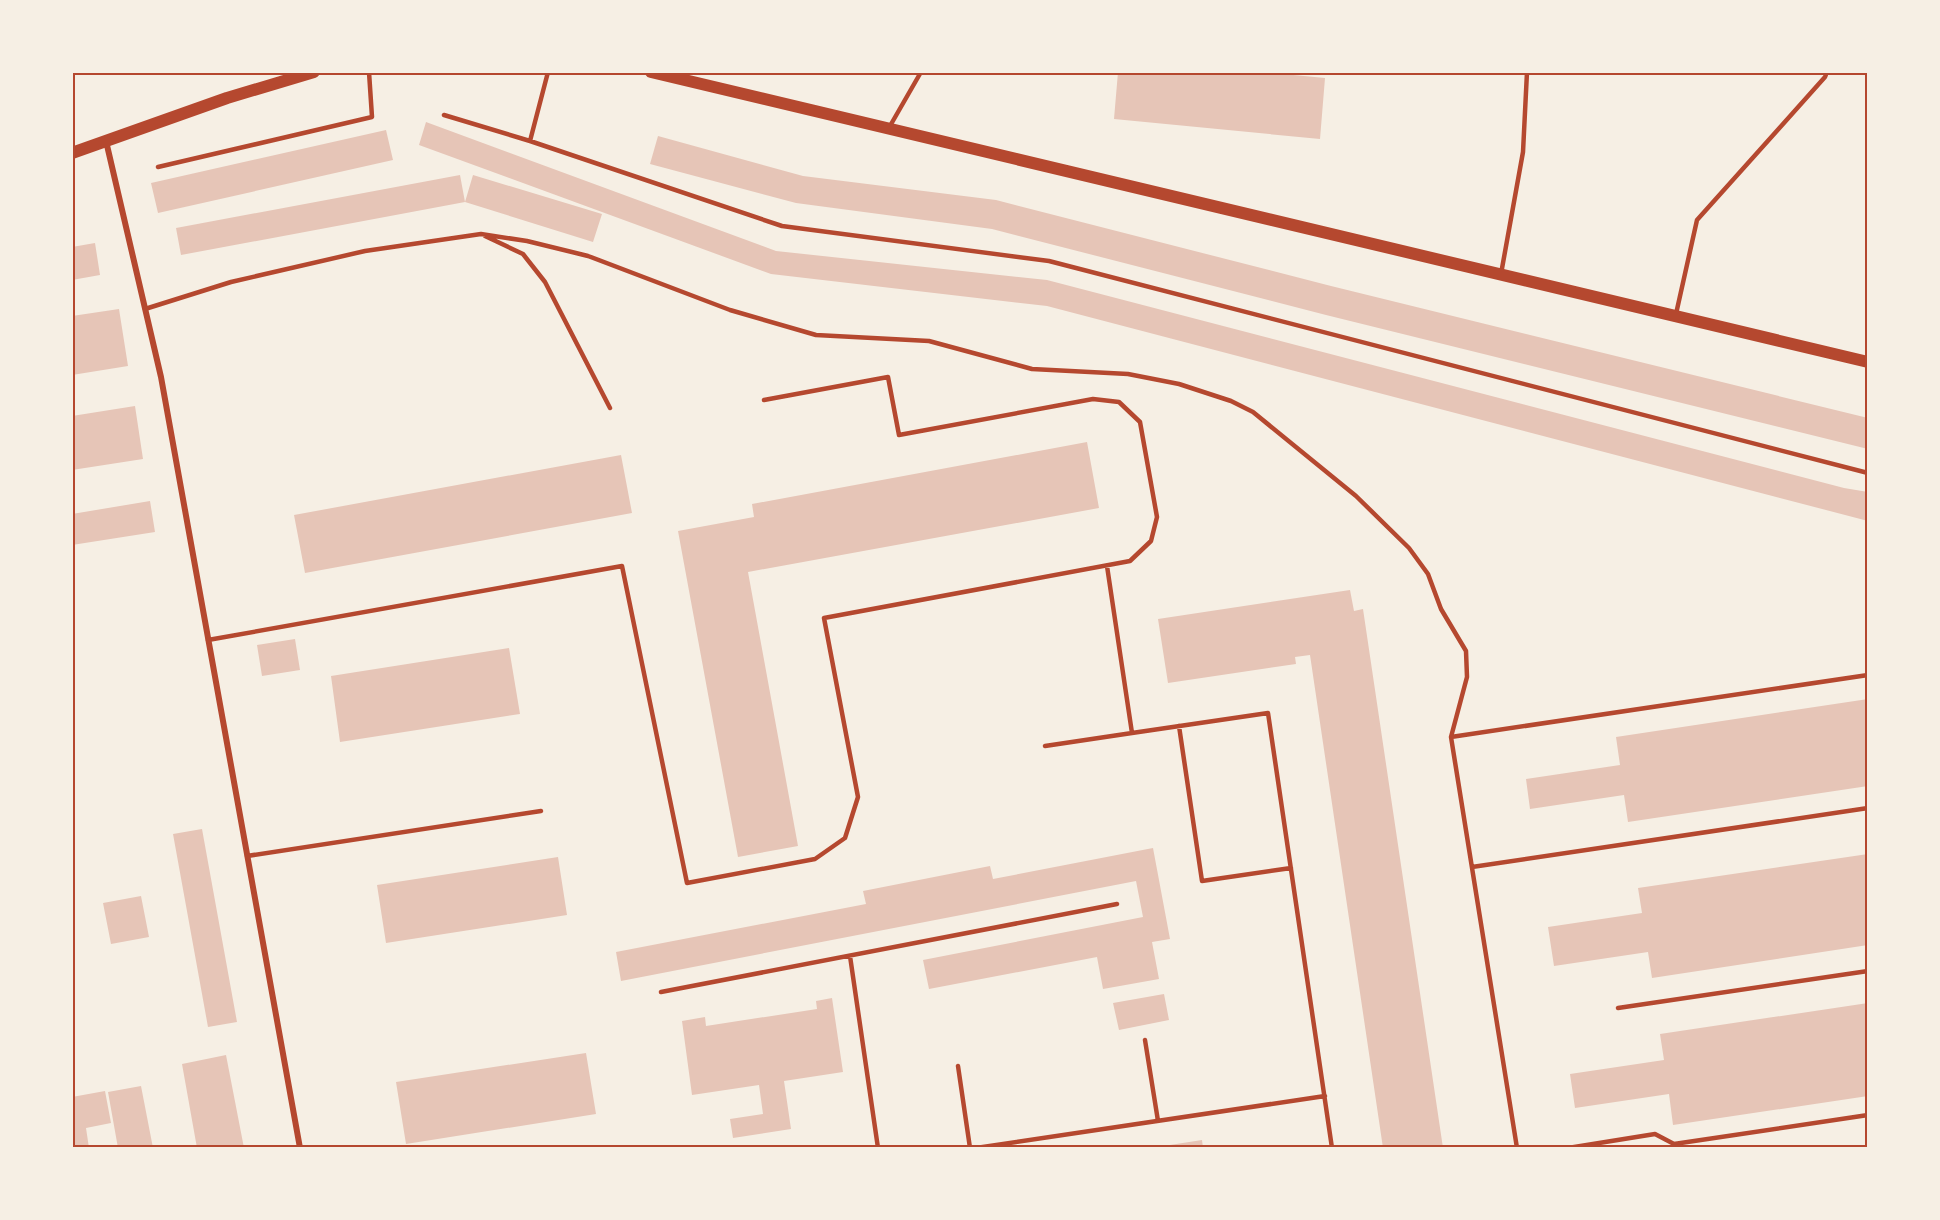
<svg xmlns="http://www.w3.org/2000/svg" width="1940" height="1220" viewBox="0 0 1940 1220" font-family="Arial,sans-serif">
	<style>
		.building { fill: #e6c5b7 }
		.lines { fill: none; stroke-linecap: round; stroke-linejoin: round }
		.service { stroke: #b5482f; stroke-width: 4.5 }
		.minor { stroke: #b5482f; stroke-width: 6 }
		.secondary { stroke: #b5482f; stroke-width: 12 }
		.neatline { fill: none; stroke: #b5482f; stroke-width: 2 }
	</style>
	<rect width="100%" height="100%" fill="#f6efe4"/>
	<!-- building -->
	<path class="building" d="M1118,72H1263L1325,78L1320,139L1114,119Z
		M426,122L776,251L1047,280L1844,488L1868,492V521L1047,306L771,274L419,145Z
		M386,130L393,160L158,213L151,183Z
		M658,136L803,176L996,200L1331,286L1868,418V449L1326,315L992,229L796,203L650,164Z
		M460,175L465,202L181,255L176,228Z
		M473,175L602,214L593,242L465,202Z
		M95,243L100,275L72,280V247Z
		M119,309L128,366L72,375V316Z
		M135,406L143,459L72,470V416Z
		M1087,442L1099,508L748,572L798,846L738,857L678,531L754,517L752,504Z
		M621,455L632,513L305,573L294,515Z
		M150,501L155,532L72,545V514Z
		M1350,590L1354,611L1363,609L1443,1148H1383L1310,655L1295,657L1296,664L1168,683L1158,619Z
		M295,639L300,670L262,676L257,645Z
		M509,648L520,714L340,742L331,676Z
		M1868,699V786L1628,822L1624,795L1530,809L1526,779L1620,765L1616,737Z
		M202,829L237,1022L208,1027L173,834Z
		M1153,848L1170,939L1152,942L1159,979L1103,989L1097,957L929,989L923,960L1143,917L1136,881L621,981L616,952L866,904L863,891L990,866L993,879Z
		M1868,854V945L1652,978L1648,952L1554,966L1548,927L1642,913L1638,888Z
		M558,857L567,915L386,943L377,885Z
		M141,896L149,937L111,944L103,903Z
		M1164,994L1169,1020L1119,1030L1113,1003Z
		M832,998L843,1072L784,1081L791,1129L733,1138L730,1119L763,1114L759,1085L692,1095L682,1021L705,1017L706,1026L817,1009L816,1001Z
		M1868,1003V1096L1673,1125L1669,1094L1575,1108L1570,1074L1664,1060L1660,1034Z
		M586,1053L596,1114L406,1144L396,1082Z
		M226,1055L244,1148H197L182,1064Z
		M141,1086L153,1148H118L108,1092Z
		M105,1091L111,1123L86,1128L89,1148H72V1097Z
		M1202,1140L1203,1148H1157V1147Z"/>
	<g class="lines">
		<!-- service -->
		<path class="service" d="M444,115L530,141L782,226L1049,261L1868,473
			M890,126L921,72
			M530,141L548,72
			M158,167L372,117L369,72
			M485,236L523,254L545,282L610,408
			M1501,274L1523,152L1527,72
			M145,309L231,282L365,251L481,234L527,241L588,256L730,310L816,335L929,341L1032,369L1128,374L1179,384L1231,401L1253,412L1356,496L1409,548L1428,574L1441,609L1466,651L1467,677L1451,737L1517,1148
			M1676,314L1697,220L1825,77L1827,72
			M1107,566L1132,733L1268,713L1332,1148
			M208,640L622,566L687,883L815,859L845,838L858,797L824,618L1130,561L1151,541L1157,517L1140,422L1119,402L1093,399L899,435L888,377L764,400
			M1179,726L1202,881L1291,868
			M1451,737L1868,675
			M1045,746L1132,733
			M247,856L541,811
			M1472,867L1868,808
			M850,956L878,1148
			M661,992L1117,904
			M1618,1008L1868,971
			M1145,1040L1158,1121
			M958,1066L970,1148
			M976,1148L1325,1096
			M1568,1148L1655,1134L1674,1144L1868,1115"/>
		<!-- minor -->
		<path class="minor" d="M106,141L161,377L300,1148"/>
		<!-- secondary -->
		<path class="secondary" d="M651,72L1868,362
			M72,153L227,98L314,72"/>
	</g>
	<!-- border -->
	<rect width="1940" height="1220" fill="none" stroke="#f6efe4" stroke-width="147"/>
	<rect x="74" y="74" width="1792" height="1072" class="neatline"/>
</svg>
